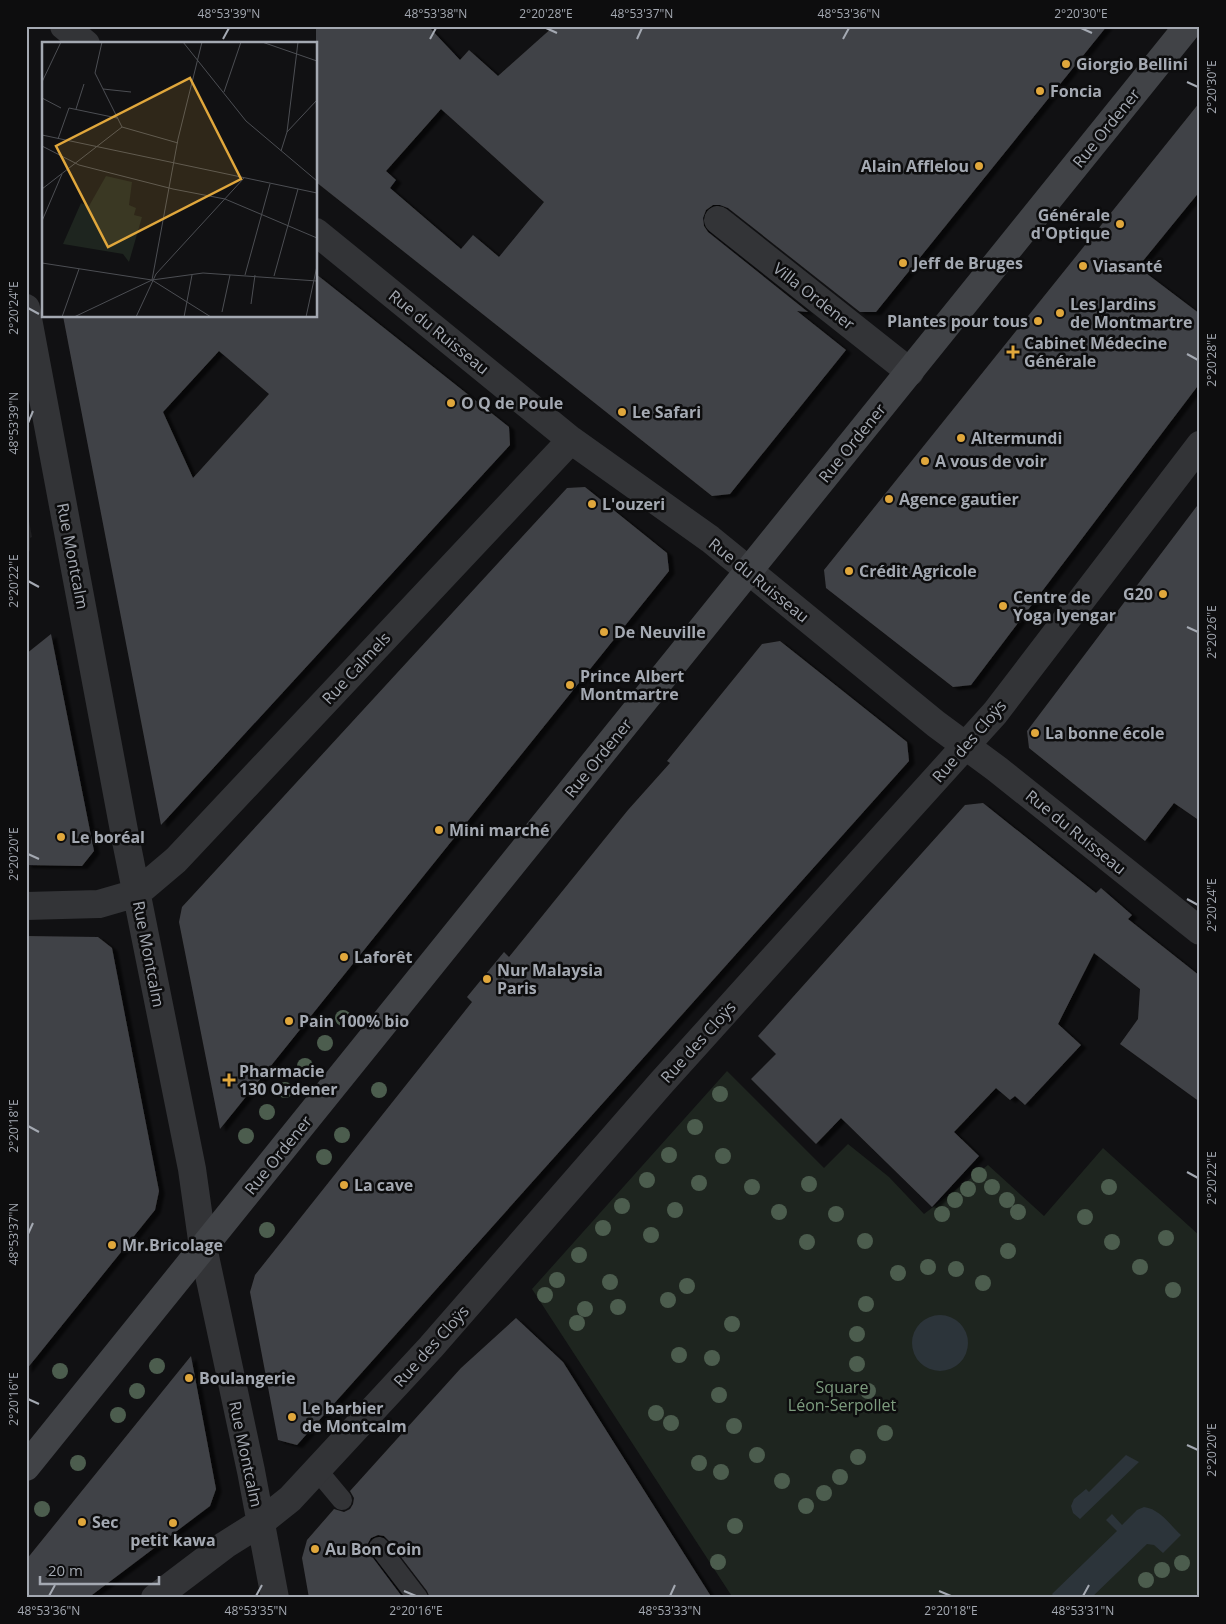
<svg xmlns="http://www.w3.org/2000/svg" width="1226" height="1624" viewBox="0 0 1226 1624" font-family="'Open Sans',sans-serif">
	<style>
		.built { fill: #1e1e20 }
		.green { fill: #1e251f }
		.water { fill: #2c343a }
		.building { fill: #414246; fill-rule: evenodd; filter: url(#shadow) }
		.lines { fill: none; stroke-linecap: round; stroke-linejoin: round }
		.lane { stroke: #333437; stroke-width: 20 }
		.street { stroke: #333437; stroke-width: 28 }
		.secondary { stroke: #414347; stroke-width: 28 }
		.tree { fill: #4c5d4e }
		.ticks { fill: none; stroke: #a4a9b2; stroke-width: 2 }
		.poi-dot { fill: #e0a73c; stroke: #0d0d0e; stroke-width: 2 }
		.labels { text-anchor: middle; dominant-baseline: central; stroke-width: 5; stroke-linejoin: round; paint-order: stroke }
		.poi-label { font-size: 16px; font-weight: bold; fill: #a4a9b2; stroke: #0d0d0e; text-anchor: start }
		.street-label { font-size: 16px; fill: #a4a9b2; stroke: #0d0d0e }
		.park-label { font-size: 16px; fill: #7d9c7e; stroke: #0d0d0e }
		.inset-road { fill: none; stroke: #4c4e53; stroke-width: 1 }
		.view { fill: #e0a73c; fill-opacity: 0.15; stroke: #e0a73c; stroke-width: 2.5 }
		.inset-edge { fill: none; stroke: #a4a9b2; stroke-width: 2.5 }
		.neatline { fill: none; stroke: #a4a9b2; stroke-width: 2 }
		.ticks-label { font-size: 12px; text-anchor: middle; fill: #a4a9b2 }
	</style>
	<defs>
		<filter id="shadow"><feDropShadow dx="5.5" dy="3" stdDeviation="1" flood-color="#0009"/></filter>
	</defs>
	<rect width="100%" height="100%" fill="#111113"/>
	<!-- built -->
	<path class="built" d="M26,505L32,537L30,538V550L26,558Z"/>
	<!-- green -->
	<path class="green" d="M727,1071L824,1168L848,1144L889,1177L924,1214L988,1165L1044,1216L1103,1148L1200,1236V1598H733L532,1289Z"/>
	<!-- water -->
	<path class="water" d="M912 1343a28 28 0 1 1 56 0a28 28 0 1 1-56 0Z
		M1126,1455L1139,1462L1080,1519L1073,1513L1071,1506L1074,1499L1086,1489L1089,1492Z
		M1144,1507C1160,1509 1170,1525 1181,1535L1163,1553L1154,1545L1147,1544L1091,1598H1055L1052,1594L1117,1531L1106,1520L1112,1514L1122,1525L1137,1510Z"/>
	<!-- building -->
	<path class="building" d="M316,26H428L460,60L469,50L498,76L554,26H1107L876,312H860L728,208L720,205H713L706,210L703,218L704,226L708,232L808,312L797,311L846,350L730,494L712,496L316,182ZM441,109L544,202L499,257L473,235L461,249L390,188L396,180L386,171Z
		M1200,102V191L1138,267L1200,314V383L971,685L953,687L826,588L824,570Z
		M316,274L509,427L510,445L161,825L63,316H316ZM219,351L269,394L193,478L163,412Z
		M585,487L667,553L669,571L220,1129L179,922L182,907L567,488Z
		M1200,502V821L1174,803L1145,841L1029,748L1027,731Z
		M51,634L94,851L82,866L26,865V654Z
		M780,641L907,742L909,761L297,1445L278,1440L250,1292L255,1275L472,1002L467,997L504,952L509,957L628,810L670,763L667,761L762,644Z
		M983,803L1096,893L1101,888L1132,915L1128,919L1200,976V1102L1120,1044L1138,1019L1140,989L1094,953L1058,1024L1081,1045L1025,1105L1015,1096L1010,1100L996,1088L954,1132L979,1156L932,1207L841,1118L816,1144L751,1079L776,1054L758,1036L965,805Z
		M26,936L98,937L112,948L159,1191L155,1210L26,1370Z
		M516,1318L563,1362L712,1598H430L427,1591L388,1540L384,1536L378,1535L371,1538L368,1543L367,1549L370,1554L403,1598H309L302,1558L307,1540L334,1509L344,1512L350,1509L353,1504L354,1498L350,1491L461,1368Z
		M191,1356L216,1489L210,1506L88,1598H26V1560Z"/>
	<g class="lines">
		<!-- lane -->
		<path class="lane" d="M317,1470L342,1500
			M379,1547L418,1598"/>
		<!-- street -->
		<path class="street" d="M64,26L86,44
			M718,220L910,372
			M316,232L571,440L710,539L936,724L997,769L1200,931
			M26,308L125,836L192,1169L203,1247L251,1471L275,1598
			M26,906L99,904L137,893L176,860L571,440
			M155,1598L225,1545L260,1523L290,1499L431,1347L662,1082L995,713L1200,445"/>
		<!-- secondary -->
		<path class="secondary" d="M26,1467L1188,26"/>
	</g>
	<!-- trees -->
	<g class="tree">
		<circle cx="343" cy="1018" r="8"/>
		<circle cx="325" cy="1043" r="8"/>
		<circle cx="305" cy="1066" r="8"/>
		<circle cx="285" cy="1090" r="8"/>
		<circle cx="379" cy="1090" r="8"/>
		<circle cx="720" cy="1094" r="8"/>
		<circle cx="267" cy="1112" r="8"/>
		<circle cx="695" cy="1127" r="8"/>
		<circle cx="342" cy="1135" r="8"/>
		<circle cx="246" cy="1136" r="8"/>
		<circle cx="669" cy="1155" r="8"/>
		<circle cx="723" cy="1156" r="8"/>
		<circle cx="324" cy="1157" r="8"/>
		<circle cx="979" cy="1175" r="8"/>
		<circle cx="647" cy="1180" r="8"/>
		<circle cx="699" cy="1183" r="8"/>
		<circle cx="809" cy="1184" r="8"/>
		<circle cx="752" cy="1187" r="8"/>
		<circle cx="992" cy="1187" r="8"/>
		<circle cx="1109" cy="1187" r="8"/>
		<circle cx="968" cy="1189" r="8"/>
		<circle cx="955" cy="1200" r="8"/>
		<circle cx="1007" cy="1200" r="8"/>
		<circle cx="622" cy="1206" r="8"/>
		<circle cx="675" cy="1210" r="8"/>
		<circle cx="779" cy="1212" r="8"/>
		<circle cx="1018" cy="1212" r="8"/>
		<circle cx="836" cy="1214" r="8"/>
		<circle cx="942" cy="1214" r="8"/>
		<circle cx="1085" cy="1217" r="8"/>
		<circle cx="603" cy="1228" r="8"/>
		<circle cx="267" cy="1230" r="8"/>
		<circle cx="651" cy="1235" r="8"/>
		<circle cx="1166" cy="1238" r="8"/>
		<circle cx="865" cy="1241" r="8"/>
		<circle cx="807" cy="1242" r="8"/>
		<circle cx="1112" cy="1242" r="8"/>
		<circle cx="1008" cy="1251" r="8"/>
		<circle cx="579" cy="1255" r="8"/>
		<circle cx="928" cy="1267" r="8"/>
		<circle cx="1140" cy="1267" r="8"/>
		<circle cx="956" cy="1269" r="8"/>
		<circle cx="898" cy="1273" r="8"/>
		<circle cx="557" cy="1280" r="8"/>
		<circle cx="610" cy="1282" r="8"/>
		<circle cx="983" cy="1283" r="8"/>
		<circle cx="687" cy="1286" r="8"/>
		<circle cx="1173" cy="1290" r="8"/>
		<circle cx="545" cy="1295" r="8"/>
		<circle cx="668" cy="1300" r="8"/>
		<circle cx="866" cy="1304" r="8"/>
		<circle cx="618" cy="1307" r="8"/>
		<circle cx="585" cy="1309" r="8"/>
		<circle cx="577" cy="1323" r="8"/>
		<circle cx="732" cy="1324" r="8"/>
		<circle cx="857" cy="1334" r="8"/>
		<circle cx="679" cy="1355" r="8"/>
		<circle cx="712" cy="1358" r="8"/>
		<circle cx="857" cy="1364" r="8"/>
		<circle cx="157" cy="1366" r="8"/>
		<circle cx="60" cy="1371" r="8"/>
		<circle cx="137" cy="1391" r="8"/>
		<circle cx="868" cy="1391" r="8"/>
		<circle cx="719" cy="1395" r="8"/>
		<circle cx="656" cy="1413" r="8"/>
		<circle cx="118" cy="1415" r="8"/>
		<circle cx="671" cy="1423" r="8"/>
		<circle cx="734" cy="1426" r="8"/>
		<circle cx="885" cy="1433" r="8"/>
		<circle cx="757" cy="1455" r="8"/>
		<circle cx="858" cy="1457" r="8"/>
		<circle cx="78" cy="1463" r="8"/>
		<circle cx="699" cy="1463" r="8"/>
		<circle cx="721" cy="1472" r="8"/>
		<circle cx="840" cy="1477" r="8"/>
		<circle cx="782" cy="1481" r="8"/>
		<circle cx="824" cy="1493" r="8"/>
		<circle cx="806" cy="1506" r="8"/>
		<circle cx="42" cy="1509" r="8"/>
		<circle cx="735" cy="1526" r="8"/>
		<circle cx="718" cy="1562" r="8"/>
		<circle cx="1182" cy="1563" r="8"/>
		<circle cx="1162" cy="1570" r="8"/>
		<circle cx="1146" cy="1580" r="8"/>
	</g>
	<!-- ticks -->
	<path class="ticks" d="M546,28L557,33M1081,28L1092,33M223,39L229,28M430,39L436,28M637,39L642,28M843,39L849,28M1187,82L1198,87M28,308L39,314M1187,354L1198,360M28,423L33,411M28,581L39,587M1187,627L1198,632M28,854L39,859M1187,899L1198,905M28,1126L39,1132M1187,1172L1198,1178M28,1234L33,1223M28,1399L39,1404M1187,1445L1198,1450M404,1591L416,1596M939,1591L951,1596M49,1596L55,1585M256,1596L262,1585M670,1596L675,1585M1083,1596L1089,1585"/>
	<!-- markers -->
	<g class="poi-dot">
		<circle cx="1066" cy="64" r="5"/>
		<circle cx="1040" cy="91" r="5"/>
		<circle cx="979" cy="166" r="5"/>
		<circle cx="1120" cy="224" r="5"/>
		<circle cx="903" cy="263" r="5"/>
		<circle cx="1083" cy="266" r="5"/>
		<circle cx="1060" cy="313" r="5"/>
		<circle cx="1038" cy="321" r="5"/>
		<path d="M1010.5 344.5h5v5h5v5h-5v5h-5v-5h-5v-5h5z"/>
		<circle cx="451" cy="403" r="5"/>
		<circle cx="622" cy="412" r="5"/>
		<circle cx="961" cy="438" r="5"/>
		<circle cx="925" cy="461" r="5"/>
		<circle cx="889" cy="499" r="5"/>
		<circle cx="592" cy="504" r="5"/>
		<circle cx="849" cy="571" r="5"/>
		<circle cx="1163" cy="594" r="5"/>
		<circle cx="1003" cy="606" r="5"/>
		<circle cx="604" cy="632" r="5"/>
		<circle cx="570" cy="685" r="5"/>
		<circle cx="1035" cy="733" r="5"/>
		<circle cx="439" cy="830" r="5"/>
		<circle cx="61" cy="837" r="5"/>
		<circle cx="344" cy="957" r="5"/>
		<circle cx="487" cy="979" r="5"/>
		<circle cx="289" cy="1021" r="5"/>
		<path d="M226.5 1072.5h5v5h5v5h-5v5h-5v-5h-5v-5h5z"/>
		<circle cx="344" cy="1185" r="5"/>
		<circle cx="112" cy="1245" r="5"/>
		<circle cx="189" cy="1378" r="5"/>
		<circle cx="292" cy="1417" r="5"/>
		<circle cx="82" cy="1522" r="5"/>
		<circle cx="173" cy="1523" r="5"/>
		<circle cx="315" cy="1549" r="5"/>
	</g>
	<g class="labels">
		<!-- poi labels -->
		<g class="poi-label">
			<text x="1076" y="64">Giorgio Bellini</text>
			<text x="1050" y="91">Foncia</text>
			<text x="969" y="166" text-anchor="end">Alain Afflelou</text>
			<text x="1110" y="215" text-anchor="end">Générale<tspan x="1110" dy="18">d'Optique</tspan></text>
			<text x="913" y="263">Jeff de Bruges</text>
			<text x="1093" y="266">Viasanté</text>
			<text x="1070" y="304">Les Jardins<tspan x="1070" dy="18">de Montmartre</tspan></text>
			<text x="1028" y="321" text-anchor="end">Plantes pour tous</text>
			<text x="1024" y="343">Cabinet Médecine<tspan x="1024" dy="18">Générale</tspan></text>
			<text x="461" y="403">O Q de Poule</text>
			<text x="632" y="412">Le Safari</text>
			<text x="971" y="438">Altermundi</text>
			<text x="935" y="461">A vous de voir</text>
			<text x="899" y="499">Agence gautier</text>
			<text x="602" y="504">L'ouzeri</text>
			<text x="859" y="571">Crédit Agricole</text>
			<text x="1153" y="594" text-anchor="end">G20</text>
			<text x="1013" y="597">Centre de<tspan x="1013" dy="18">Yoga Iyengar</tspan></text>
			<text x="614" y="632">De Neuville</text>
			<text x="580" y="676">Prince Albert<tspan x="580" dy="18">Montmartre</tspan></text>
			<text x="1045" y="733">La bonne école</text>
			<text x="449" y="830">Mini marché</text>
			<text x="71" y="837">Le boréal</text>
			<text x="354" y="957">Laforêt</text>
			<text x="497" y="970">Nur Malaysia<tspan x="497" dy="18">Paris</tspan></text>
			<text x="299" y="1021">Pain 100% bio</text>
			<text x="239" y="1071">Pharmacie<tspan x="239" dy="18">130 Ordener</tspan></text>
			<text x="354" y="1185">La cave</text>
			<text x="122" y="1245">Mr.Bricolage</text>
			<text x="199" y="1378">Boulangerie</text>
			<text x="302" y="1408">Le barbier<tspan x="302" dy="18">de Montcalm</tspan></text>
			<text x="92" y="1522">Sec</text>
			<text x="173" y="1540" text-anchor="middle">petit kawa</text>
			<text x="325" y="1549">Au Bon Coin</text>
		</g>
		<!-- street labels -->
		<g class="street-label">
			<text transform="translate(1106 128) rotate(-51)">Rue Ordener</text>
			<text transform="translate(814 296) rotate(38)">Villa Ordener</text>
			<text transform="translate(439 332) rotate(39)">Rue du Ruisseau</text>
			<text transform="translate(852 443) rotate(-51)">Rue Ordener</text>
			<text transform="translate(73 556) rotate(79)">Rue Montcalm</text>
			<text transform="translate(759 580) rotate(39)">Rue du Ruisseau</text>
			<text transform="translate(356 668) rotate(-47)">Rue Calmels</text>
			<text transform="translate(969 741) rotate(-49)">Rue des Cloÿs</text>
			<text transform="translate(598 758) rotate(-51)">Rue Ordener</text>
			<text transform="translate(1076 832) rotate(39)">Rue du Ruisseau</text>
			<text transform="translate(149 954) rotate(79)">Rue Montcalm</text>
			<text transform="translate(698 1042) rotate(-48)">Rue des Cloÿs</text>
			<text transform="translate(278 1155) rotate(-51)">Rue Ordener</text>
			<text transform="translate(431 1346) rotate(-48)">Rue des Cloÿs</text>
			<text transform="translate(246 1454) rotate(78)">Rue Montcalm</text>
		</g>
		<!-- park labels -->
		<g class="park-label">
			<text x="842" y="1387">Square<tspan x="842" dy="18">Léon-Serpollet</tspan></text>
		</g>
	</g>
	<!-- overview -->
	<g transform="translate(42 42)">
		<rect width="275" height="275" fill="#111113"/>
		<path d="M64,134L90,140L87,163L94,166L92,173L100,175L87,220L81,212L21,202L39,161L47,164Z" fill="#1e251f"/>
		<path class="inset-road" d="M60,0L53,31L80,85M141,0L204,79L275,139M220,0L275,19M0,40L19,0M61,47L89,50M182,50L199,0M0,56L19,66M34,67L42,42M80,85L136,101M245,90L275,58M0,93L275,151M16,97L27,66L75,76M0,104L37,123L131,147L183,157L275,196M239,109L245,90L256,0M0,147L80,85M0,179L20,132M0,221L110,238L161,231L275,239M203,233L228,142M232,234L256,147M110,238L136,97L160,0M209,262L213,233M180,270L188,233M20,275L37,227M32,275L110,238L169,275M94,275L114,232L202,136M142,275L150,233M264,275L275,224"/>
		<path class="view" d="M148,36L199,137L66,205L14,104Z"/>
		<rect width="275" height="275" class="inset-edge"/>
	</g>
	<!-- border -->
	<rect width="1226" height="1624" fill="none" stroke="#0d0d0e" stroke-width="55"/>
	<!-- scale -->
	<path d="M40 1576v8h119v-8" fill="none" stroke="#a4a9b2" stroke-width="2.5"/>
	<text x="48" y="1576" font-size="15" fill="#a4a9b2" stroke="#0d0d0e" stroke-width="4" paint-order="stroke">20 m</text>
	<rect x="28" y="28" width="1170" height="1568" class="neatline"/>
	<g class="ticks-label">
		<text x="229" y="18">48°53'39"N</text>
		<text x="436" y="18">48°53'38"N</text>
		<text x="546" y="18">2°20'28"E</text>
		<text x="642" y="18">48°53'37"N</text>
		<text x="849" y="18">48°53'36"N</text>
		<text x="1081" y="18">2°20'30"E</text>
		<text transform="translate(1212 87) rotate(-90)" y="4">2°20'30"E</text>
		<text transform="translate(14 308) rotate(-90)" y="4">2°20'24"E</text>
		<text transform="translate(1212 360) rotate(-90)" y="4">2°20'28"E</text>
		<text transform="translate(14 423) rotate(-90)" y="4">48°53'39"N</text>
		<text transform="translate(14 581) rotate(-90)" y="4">2°20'22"E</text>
		<text transform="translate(1212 632) rotate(-90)" y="4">2°20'26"E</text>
		<text transform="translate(14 854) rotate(-90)" y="4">2°20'20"E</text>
		<text transform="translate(1212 905) rotate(-90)" y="4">2°20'24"E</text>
		<text transform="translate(14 1126) rotate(-90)" y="4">2°20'18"E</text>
		<text transform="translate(1212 1178) rotate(-90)" y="4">2°20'22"E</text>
		<text transform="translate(14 1234) rotate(-90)" y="4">48°53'37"N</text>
		<text transform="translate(14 1399) rotate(-90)" y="4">2°20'16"E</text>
		<text transform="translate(1212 1450) rotate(-90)" y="4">2°20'20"E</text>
		<text x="49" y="1615">48°53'36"N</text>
		<text x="256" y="1615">48°53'35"N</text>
		<text x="416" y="1615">2°20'16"E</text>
		<text x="670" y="1615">48°53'33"N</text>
		<text x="951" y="1615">2°20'18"E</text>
		<text x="1083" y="1615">48°53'31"N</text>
	</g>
</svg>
